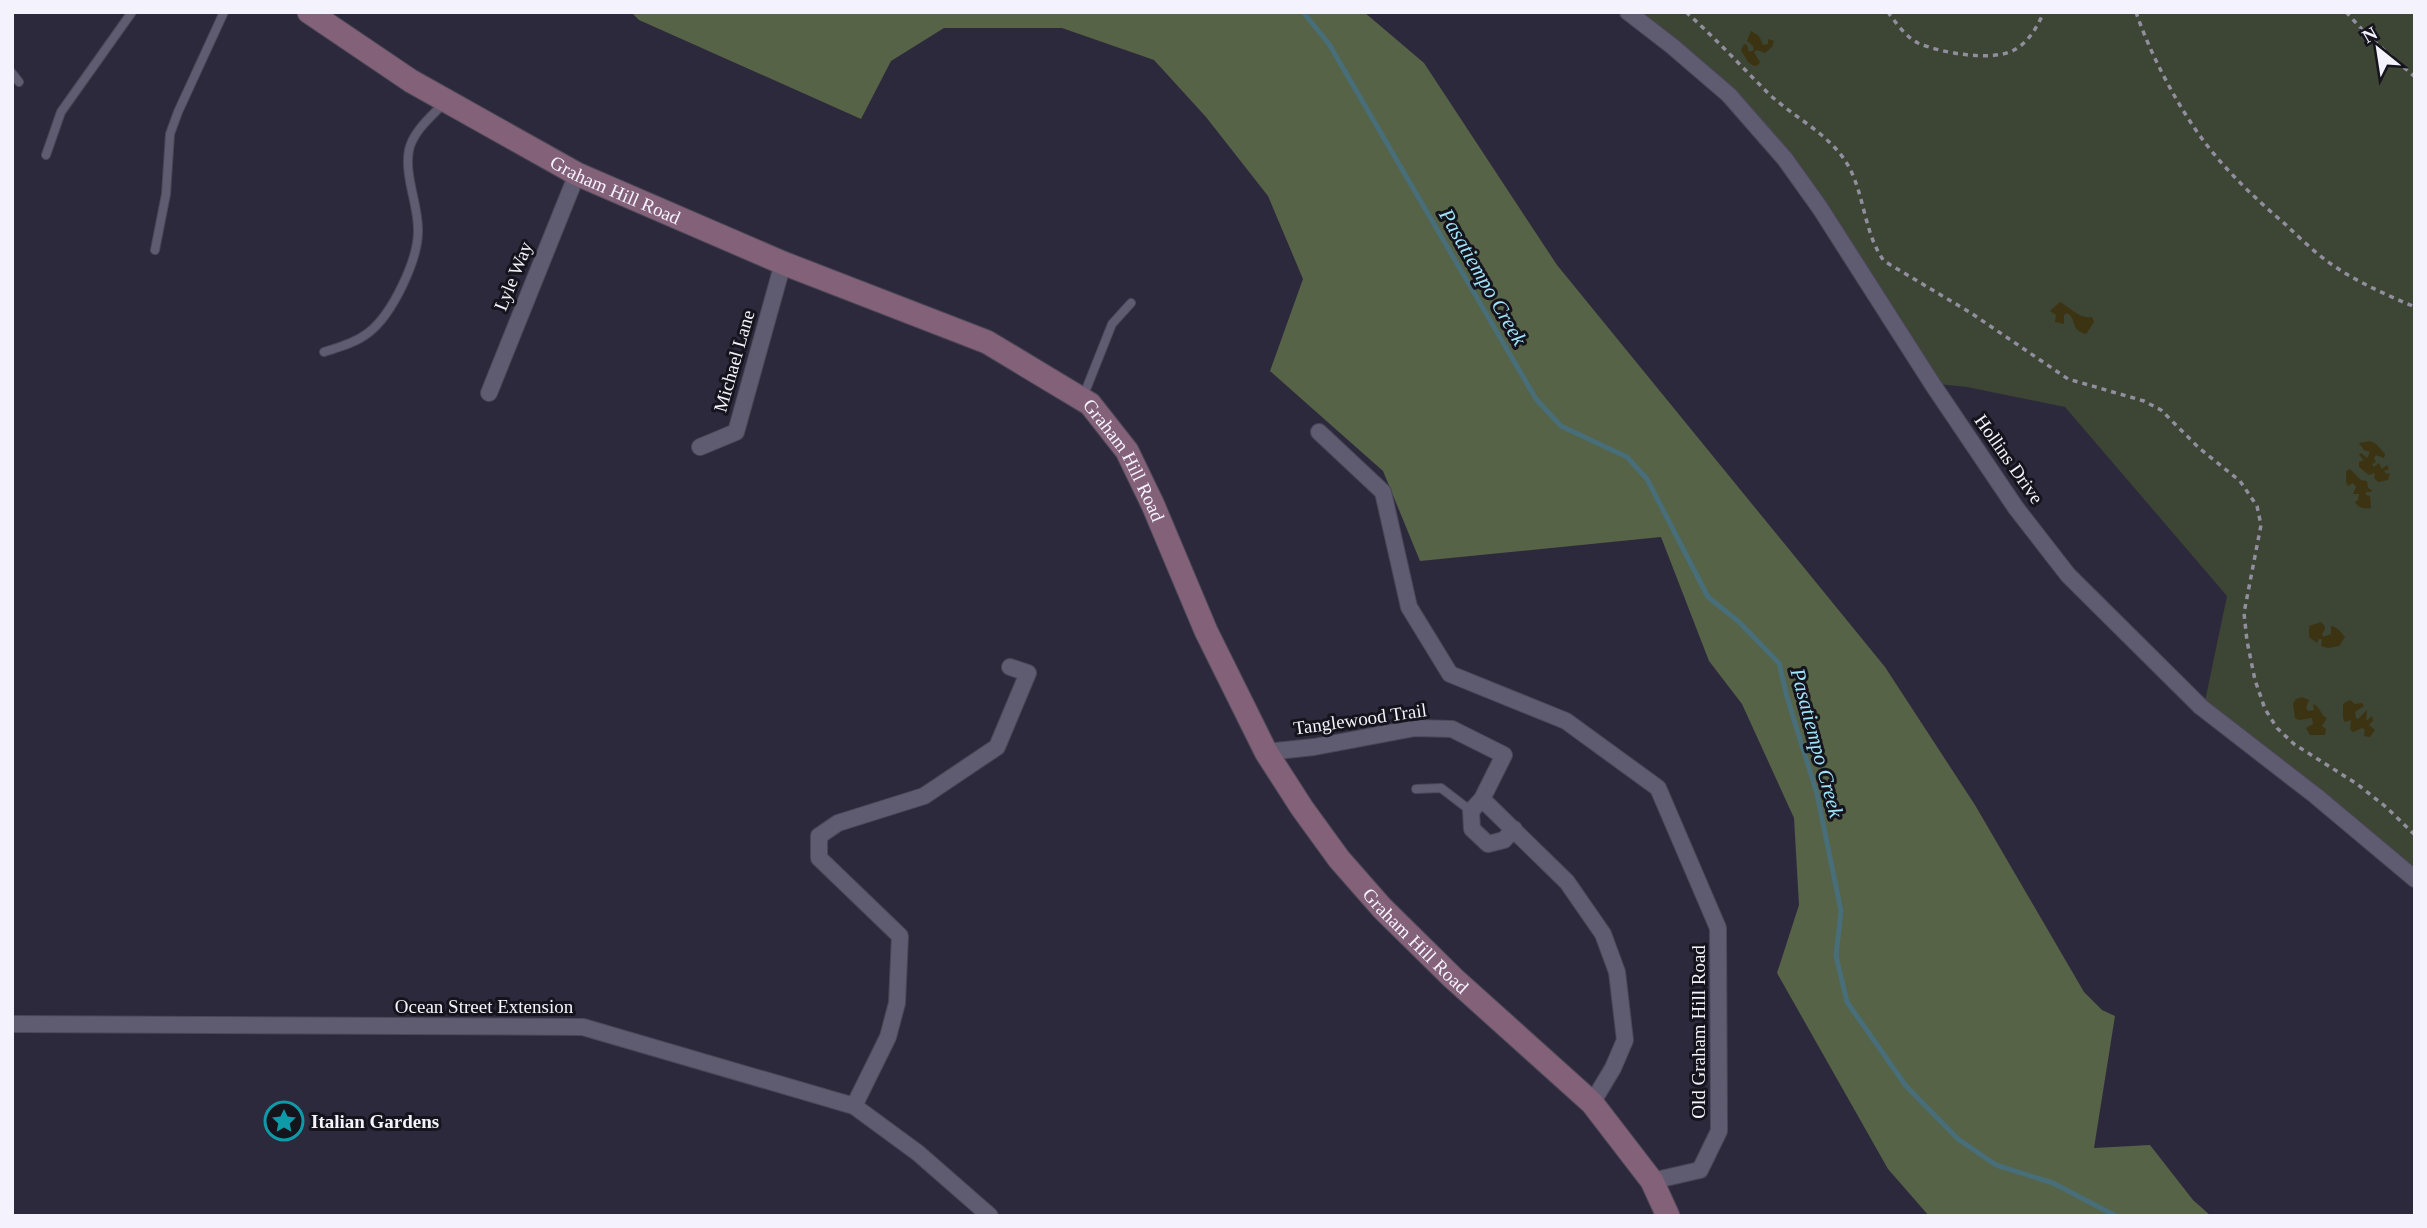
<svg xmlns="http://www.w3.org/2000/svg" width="2427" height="1228" viewBox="0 0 2427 1228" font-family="'Times New Roman',serif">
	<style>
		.green { fill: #3d4534 }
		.forest { fill: #566346 }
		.sand { fill: #3c3313 }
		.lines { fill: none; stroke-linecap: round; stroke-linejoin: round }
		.stream { stroke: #486e7a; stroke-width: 5 }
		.service-casing { stroke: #4b4757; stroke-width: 10 }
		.minor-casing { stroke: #4b4757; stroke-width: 18 }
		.secondary-casing { stroke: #4b4757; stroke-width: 25 }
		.path { stroke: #918e9e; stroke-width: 3.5; stroke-dasharray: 5 5; stroke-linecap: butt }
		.service { stroke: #5f5b71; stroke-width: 8 }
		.minor { stroke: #5f5b71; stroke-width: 16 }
		.secondary { stroke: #836178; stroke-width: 23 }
		.labels { text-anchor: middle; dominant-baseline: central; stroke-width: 6; stroke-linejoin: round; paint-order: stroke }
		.street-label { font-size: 19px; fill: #f4f2fd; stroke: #15131c }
		.poi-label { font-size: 19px; font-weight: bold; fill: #f4f2fd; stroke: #15131c; text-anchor: start }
		.water-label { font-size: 21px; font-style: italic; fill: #9ee5fb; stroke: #15131c }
	</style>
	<rect width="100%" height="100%" fill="#2d293d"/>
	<!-- green -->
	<path class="green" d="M1631,12H2415V872L2204,706L2227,596L2065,407L1967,387L1929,383L1785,154Z"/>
	<!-- forest -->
	<path class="forest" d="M631,12H1364L1424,63L1557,265L1885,667L1975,805L2084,992L2102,1010L2115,1016L2094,1148L2150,1145L2193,1200L2211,1216H1929L1888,1169L1777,973L1799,905L1794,818L1742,704L1709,661L1661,537L1420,561L1383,471L1270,371L1303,279L1268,196L1206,117L1154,60L1062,28H944L891,61L861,119L639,20Z"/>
	<!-- sand -->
	<path class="sand" d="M1751,31L1759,36L1763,45L1768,44V39L1774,41L1772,47L1765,53L1757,50L1754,52L1760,62L1758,65L1754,66L1748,62L1741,50L1744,44L1747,45L1749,52L1754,50L1753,46L1747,41Z
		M2060,302C2071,308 2079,319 2092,317L2094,322L2086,334C2073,330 2076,326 2071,316L2067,313L2064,315V324L2055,322L2056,315L2050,311Z
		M2370,441L2376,444L2385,454L2384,458L2376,455L2374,458L2376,462L2372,464L2374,467L2379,463L2382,469L2387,465L2389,469L2384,471L2387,474L2390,473L2388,480L2378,482L2374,478L2375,473L2369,475L2359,467V462L2364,460L2359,455L2361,453L2367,458L2370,452L2364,450L2359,443Z
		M2350,469L2361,480L2367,481L2368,488L2372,490L2371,492H2366V495L2370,496L2371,508C2364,509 2358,508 2355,502L2358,500L2359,494H2353L2356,487L2353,483L2348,486L2346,482V471Z
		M2321,622L2324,625L2325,629L2322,634L2323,637L2331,634V626C2336,626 2342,633 2345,637L2339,646L2328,648L2321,646L2322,639H2319L2317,643L2309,637V626Z
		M2302,697L2309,700L2306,708L2308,711L2314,710L2313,704C2321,707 2320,715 2327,718L2322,726L2326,729L2325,735H2310L2306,728L2313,724L2312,718L2299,720L2295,718L2293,704L2296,699Z
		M2350,700L2355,704L2362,703L2364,706L2355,712L2356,718L2358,719L2367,710L2366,721L2372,716L2373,721L2369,725L2375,730L2370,737L2364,736L2365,730L2362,728L2353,732L2350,729L2351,720L2345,722L2343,718V704Z"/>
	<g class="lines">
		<!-- stream -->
		<path class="stream" d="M1303,12L1329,44L1536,399L1561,426L1627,457L1647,479L1708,597L1738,621L1779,663L1787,697L1817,794L1841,911L1836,956L1847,1002L1906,1086L1958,1139L1996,1165L2053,1183L2116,1216"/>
		<defs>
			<path id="service" d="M12,73L19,82
				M46,155L61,112L132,12
				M155,250L166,194L170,134L178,112L224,12
				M324,352C339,347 355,343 368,333C392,315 419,259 418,229C418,204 404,175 409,150C413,131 432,116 444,103
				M1083,397L1112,324L1131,303
				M1416,789L1441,788L1471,811"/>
			<path id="minor" d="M1628,12L1672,46L1729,95L1785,159L1820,208L1933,385L2016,508L2068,575L2201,707L2316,796L2415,879
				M489,393L577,174
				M1319,432L1383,492L1409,607L1450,674L1566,721L1658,788L1718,928L1719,1131L1700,1170L1652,1181
				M700,447L736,432L783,263
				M1266,752L1314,747L1415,728L1452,729L1504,755L1482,799L1567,882L1603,934L1617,972L1625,1040L1613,1068L1592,1103
				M1482,799L1471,811L1472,829L1488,844L1504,840L1514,829
				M12,1024L583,1027L854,1106L918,1153L990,1216
				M854,1106L888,1037L897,1003L900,936L819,858V836L838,823L924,796L997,747L1028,673L1010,667"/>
			<g id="secondary">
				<path id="s1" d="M309,12L411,81L577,174L783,263L987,342L1090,404L1127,451L1153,505L1206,631L1266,752L1302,808L1339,859L1382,908L1453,978L1592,1103L1652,1181L1668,1216"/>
			</g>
		</defs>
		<!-- service casing -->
		<use href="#service" class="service-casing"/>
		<!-- minor casing -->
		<use href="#minor" class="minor-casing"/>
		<!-- secondary casing -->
		<use href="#secondary" class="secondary-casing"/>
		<!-- path -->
		<path class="path" d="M1686,12C1714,37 1740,65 1766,91C1791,116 1827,132 1846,162C1865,192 1863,232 1884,261L1971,313L2068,379L2144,401L2161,410L2199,448L2240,481L2257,506L2261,525L2244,613L2247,641L2255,680L2265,709L2277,728L2294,744L2357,784L2386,807L2415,835
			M1888,12C1895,22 1907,38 1918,43C1941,53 1992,62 2014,50C2029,42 2037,27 2044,12
			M2136,12C2150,54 2179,109 2206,144C2229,174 2257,200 2285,224C2300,238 2316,254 2334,266C2359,283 2387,295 2415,307
			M2346,12L2368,36L2415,77"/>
		<!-- service -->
		<use href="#service" class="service"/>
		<!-- minor -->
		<use href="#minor" class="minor"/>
		<!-- secondary -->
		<use href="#secondary" class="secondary"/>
	</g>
	<!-- icons -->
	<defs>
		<symbol id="sight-ring" viewBox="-11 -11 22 22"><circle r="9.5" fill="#15131c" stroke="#0f9aa8" stroke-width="1.5"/><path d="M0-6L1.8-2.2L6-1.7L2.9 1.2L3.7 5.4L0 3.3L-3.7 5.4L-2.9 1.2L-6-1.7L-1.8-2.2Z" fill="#0f9aa8"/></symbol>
	</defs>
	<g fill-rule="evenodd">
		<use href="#sight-ring" x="262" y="1099" width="44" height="44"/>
	</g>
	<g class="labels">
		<!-- street labels -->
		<g class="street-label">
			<text stroke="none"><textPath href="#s1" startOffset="355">Graham Hill Road</textPath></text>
			<text transform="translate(513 276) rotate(-68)">Lyle Way</text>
			<text transform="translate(734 361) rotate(-74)">Michael Lane</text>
			<text transform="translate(2009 459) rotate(55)">Hollins Drive</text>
			<text stroke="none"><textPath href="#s1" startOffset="943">Graham Hill Road</textPath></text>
			<text transform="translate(1360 719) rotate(-8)">Tanglewood Trail</text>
			<text stroke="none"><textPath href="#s1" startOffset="1510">Graham Hill Road</textPath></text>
			<text x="484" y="1006">Ocean Street Extension</text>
			<text transform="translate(1698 1032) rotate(-90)">Old Graham Hill Road</text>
		</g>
		<!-- poi labels -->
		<g class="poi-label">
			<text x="311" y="1121">Italian Gardens</text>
		</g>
		<!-- water labels -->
		<g class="water-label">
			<text transform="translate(1483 277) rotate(60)">Pasatiempo Creek</text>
			<text transform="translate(1817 743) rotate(75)">Pasatiempo Creek</text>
		</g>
	</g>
	<!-- border -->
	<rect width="2427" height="1228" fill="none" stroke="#f4f2fd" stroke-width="28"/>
	<!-- north arrow -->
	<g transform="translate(2378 49) rotate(330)" stroke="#15131c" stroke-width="5" paint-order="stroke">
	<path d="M0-5L12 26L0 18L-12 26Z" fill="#f4f2fd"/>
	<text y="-10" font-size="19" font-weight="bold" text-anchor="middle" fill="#f4f2fd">N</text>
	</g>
</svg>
